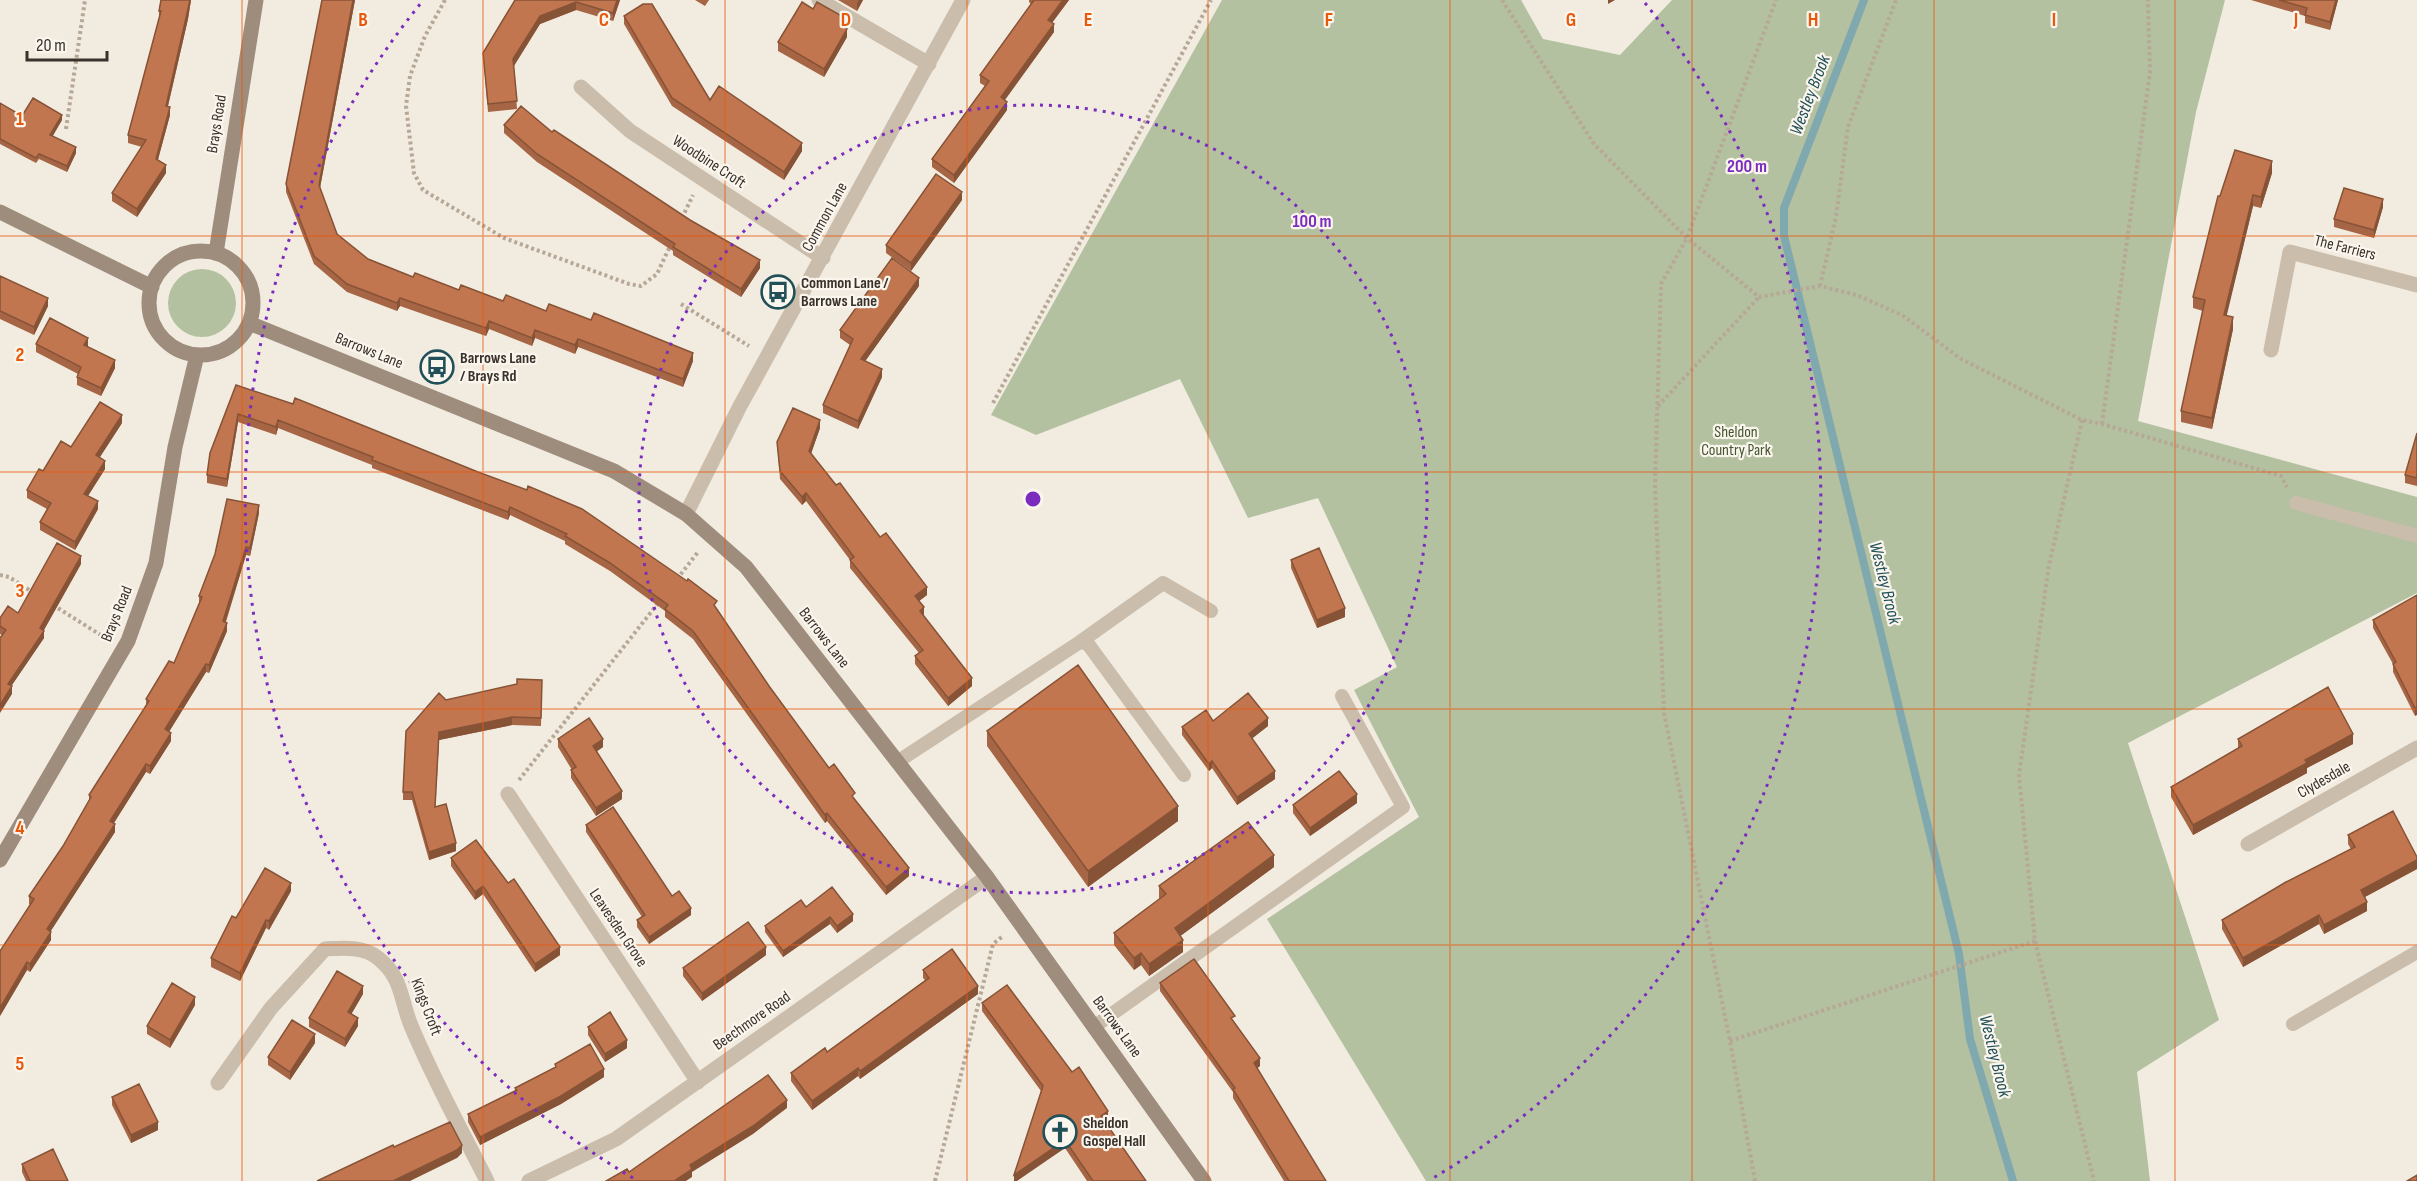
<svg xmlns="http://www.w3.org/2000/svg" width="2417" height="1181" viewBox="0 0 2417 1181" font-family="'Sofia Sans Condensed',sans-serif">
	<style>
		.green { fill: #b3c1a0 }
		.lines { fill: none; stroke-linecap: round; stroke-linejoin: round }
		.stream { stroke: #80a8af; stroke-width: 8 }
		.path { stroke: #b6a796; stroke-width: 4; stroke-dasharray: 3 3; stroke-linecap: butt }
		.lane { stroke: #cabdac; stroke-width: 14 }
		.street { stroke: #cabdac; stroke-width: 15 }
		.secondary { stroke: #9e8d7d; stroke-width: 15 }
		.wall { fill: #a66544 }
		.shaded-wall { fill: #875337 }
		.building { fill: #c1764f; stroke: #875337; stroke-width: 1.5 }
		.grid { fill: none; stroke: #e8590c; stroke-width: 1.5; stroke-opacity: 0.55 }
		.ring { fill: none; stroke: #7b2cbf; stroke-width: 3; stroke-dasharray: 3 6 }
		.labels { text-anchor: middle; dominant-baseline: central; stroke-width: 4.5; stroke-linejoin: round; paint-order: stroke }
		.street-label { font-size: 16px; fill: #39312b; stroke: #faf5ed }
		.poi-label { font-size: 16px; font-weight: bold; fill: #39312b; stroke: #faf5ed; text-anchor: start }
		.park-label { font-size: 16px; fill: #44562f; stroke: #faf5ed }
		.water-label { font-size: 18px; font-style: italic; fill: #215059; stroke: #faf5ed }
		.grid-label { font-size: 20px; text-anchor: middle; font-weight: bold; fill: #e8590c; stroke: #faf5ed; stroke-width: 4.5; stroke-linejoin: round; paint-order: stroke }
		.centre { fill: #7b2cbf; stroke: #faf5ed; stroke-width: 3 }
		.ring-label { font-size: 18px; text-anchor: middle; font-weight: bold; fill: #7b2cbf; stroke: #faf5ed; stroke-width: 4.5; stroke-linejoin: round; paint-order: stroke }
	</style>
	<rect width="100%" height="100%" fill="#f2ece0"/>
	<!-- green -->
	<path class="green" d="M1222,0H1521L1543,39L1620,55L1672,0H2225L2196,112L2138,421L2417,497V593L2128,743L2219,1020L2137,1072L2150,1181H1426L1267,919L1419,817L1354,690L1397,667L1318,498L1248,518L1180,379L1036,435L991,415Z
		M168 303a34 34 0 1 1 68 0a34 34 0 1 1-68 0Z"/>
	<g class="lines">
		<!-- stream -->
		<path class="stream" d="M1864,0L1784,208V236L1959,954L1970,1039L2013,1181"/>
		<!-- path -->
		<path class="path" d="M445,0L425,36L410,76L406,106L414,173L423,190L504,238L629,284L641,286L657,274L671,244
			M1502,0L1594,144L1687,238L1759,297L1820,286L1857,295L1902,315L1961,359L2082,420L2102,424L2281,476L2287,487
			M66,129L85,0
			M682,218L693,195
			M1820,286L1836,217L1848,127L1896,0
			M681,304L749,346
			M993,403L1211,0
			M1658,406L1759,297
			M2082,420L2049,565L2019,775L2035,941L2094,1181
			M2102,424L2150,72L2148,0
			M0,575L9,577L34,593
			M677,579L698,552
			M53,605L107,639
			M519,780L659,602
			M1730,1041L2035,941
			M935,1181L993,944L1003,936
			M1755,1181L1730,1041L1664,713L1655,485L1661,284L1687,238L1776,0"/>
		<!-- lane -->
		<path class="lane" d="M2296,503L2417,536
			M1080,642L1163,583L1211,611
			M897,762L1080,642L1088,644L1184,775
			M2293,1024L2417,952
			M1095,1026L1403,807L1342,696"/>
		<!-- street -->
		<path class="street" d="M819,0L929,64
			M581,87L630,131L823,258
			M2271,350L2290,252L2417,285
			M686,514L740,406L963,0
			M508,794L698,1082
			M2248,844L2417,748
			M218,1083L271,1008L325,949C342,948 364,946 378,958C402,977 400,997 410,1023C432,1077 461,1129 487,1181
			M529,1181L616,1139L987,877"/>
		<!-- secondary -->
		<path class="secondary" d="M0,212L152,287
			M149 303a52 52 0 1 1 104 0a52 52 0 1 1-104 0Z
			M216,253L256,0
			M249,323L614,471L686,514L746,567L987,877L1204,1181
			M0,860L128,641L156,563L175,447L197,355"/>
	</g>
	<!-- wall -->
	<path class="wall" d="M161,0H191L188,19L168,106L170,115L158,160L166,173L137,217L112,201V193L142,147L128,143V135L159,19V11Z
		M322,0H355L320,188L337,234L368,259L413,277L459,290L546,311L693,361L683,387L578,347L575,354L535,338L532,346L489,329L486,336L400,306L397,311L347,292L314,264L286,192V184Z
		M515,0H620L613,21L576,10L540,24L514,66L517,109L488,112L483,53Z
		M695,0H709L705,6Z
		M838,0H863L857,11Z
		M1029,0H1069L1052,23L1054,32L1005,100L1007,110L954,183L932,167V159L985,86L980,83V75L1031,4L1029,2Z
		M2251,0H2338L2330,30L2305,23V16Z
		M624,16L710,100L802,151L784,180L672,106L624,24Z
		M846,28L847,37L824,77L778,51V42L847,28Z
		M0,103L22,116L62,120L52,136L76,153L67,172L39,159L36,163L0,144Z
		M504,125L552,132L760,268L741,297L673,255V251L537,162L504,133Z
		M2272,173L2261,208L2253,206L2226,316L2233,329L2212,429L2181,422V411L2203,311L2193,308V297L2220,196Z
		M962,200L911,271L886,253V245Z
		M2383,207L2374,238L2334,227V219Z
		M0,276L48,306L34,335L0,319Z
		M919,286L865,361L882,377L858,429L823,413V405L850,345L840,338V330Z
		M36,344L88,346V347L115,368L101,396L77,385V377L78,374L36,352Z
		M236,385L293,404L295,398L717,609L769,686L829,768L855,800L909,876L886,895L827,821L825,823L693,639L665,617V611L610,571L565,544V541L510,515L508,520L372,468V465L278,428L276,435L238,422L227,487L207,483V475Z
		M122,423L100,457L105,469L88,496L98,509L75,550L40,530V522L47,509L27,498V490L43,471L71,447Z
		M820,428L811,454L927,595L919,601L924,616L972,686L948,706L915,664V656L919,653L850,568V560L806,501L802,505L780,479L777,442Z
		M2417,433V486L2405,483V475Z
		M259,513L250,556L246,555L226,622L227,631L209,673L206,672L169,732L171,741L150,774L146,772L114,823L115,832L50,931L51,940L30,972L27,970L0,1016L30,905L29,904V896L63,846L89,800V795L146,706V699L174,663L199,603V596Z
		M1291,560L1345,617L1317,628L1291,568Z
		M81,564L44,630V638L11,686L12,694L2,635L0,634V618L18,613Z
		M2417,595L2415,716L2393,672V664L2373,628V620Z
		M542,680L541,726L512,725L439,740L435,807L456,851L429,860L412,800H403V792L446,700Z
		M1213,721L1268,726L1252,738L1275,779L1237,805L1212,768L1209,771L1182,735V727Z
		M987,731L1178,821L1088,887L987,746Z
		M558,739L603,747L597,751L622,799L596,816L571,778V770H572L558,747Z
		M2238,739L2353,744L2307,768V773L2193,835L2171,797V787L2238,748Z
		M1357,803L1310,836L1293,813V805Z
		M586,825L672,896L691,915L649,944L637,927V920L642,917L586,832Z
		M2348,835L2417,857V869L2365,897L2367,911L2324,934L2319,924L2243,967L2222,929V920L2351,849L2348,844Z
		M476,840L560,955L535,972L483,894L475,900L451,866V858Z
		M1274,867L1180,936L1183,952L1149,976L1141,965L1134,970L1114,945V933L1160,899L1159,898V886Z
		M291,891L269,930L266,928L240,981L211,967V958L236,918Z
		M806,907L853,921L837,933L830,924L783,957L765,932V926Z
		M766,955L702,1001L683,976V968Z
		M923,970L978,994L860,1079L858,1076L812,1110L791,1081V1073L827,1052L925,980L923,978Z
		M1160,983L1235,1023L1260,1066L1257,1068L1326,1181H1284L1233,1098V1092L1160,991Z
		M363,994L351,1014L358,1026L345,1047L309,1027V1018Z
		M982,1003L1072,1072L1108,1119L1105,1121L1146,1181H1087L1065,1148L1014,1181L1041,1091L982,1011Z
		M195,1005L170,1048L147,1034V1026Z
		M588,1027L627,1048L605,1062L588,1035Z
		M315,1043L290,1080L268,1065V1057Z
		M555,1064L604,1077L561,1104L480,1145L468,1122V1114L515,1091V1088L555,1067Z
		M112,1097L158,1130L131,1143L112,1105Z
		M22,1164L68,1181H26L22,1172Z"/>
	<!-- shaded-wall -->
	<path class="shaded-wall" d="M190,0H191L188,19L166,114V106Z
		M353,0H355L319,193V185Z
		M617,0H620L613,21V13Z
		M859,0H863L857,11V3Z
		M1063,0H1069L1048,28V20Z
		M1608,0H1615L1608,4Z
		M2336,0H2338L2330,30V22Z
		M576,2V10L540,24L513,67V59L540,16Z
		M847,19V28L843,34V26Z
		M1054,24V32L1001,105V97Z
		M847,29V37L824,77V69Z
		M1007,102V110L954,183V175Z
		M170,107V115L156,166V159Z
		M62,115V120L50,141V135Z
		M802,143V151L784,180V172Z
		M76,147V153L67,172V166Z
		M2272,161V173L2261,208V197Z
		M166,165V173L137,217V209Z
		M962,192V200L911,271V263Z
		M2253,195V206L2224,327V315Z
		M2383,199V207L2374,238V230Z
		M760,260V268L741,297V289Z
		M919,278V286L861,367V359Z
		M48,298V306L34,335V327Z
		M400,298V306L397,311V303Z
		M2233,317V329L2212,429V418Z
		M489,321V329L486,336V328Z
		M535,330V338L532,346V338Z
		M88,338V346L84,353V345Z
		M578,339V347L575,354V345Z
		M693,353V361L683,387V379Z
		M115,360V368L101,396V388Z
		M882,369V377L858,429V421Z
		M238,414V422L227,487V479Z
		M122,415V423L96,463V455Z
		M278,420V428L276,435V427Z
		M820,420V428L809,459V451Z
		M105,461V469L84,502V494Z
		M806,493V501L802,505V497Z
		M98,501V509L75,550V542Z
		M259,505V513L250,556V548Z
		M510,507V515L508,520V512Z
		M246,547V555L223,629V621Z
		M81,556V564L41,635L44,631V638L8,691V684Z
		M927,587V595L915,604V596Z
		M924,607V615L920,619V611Z
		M1345,608V617L1317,628V620Z
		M227,623V631L209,673V665Z
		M206,664V672L165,738V729Z
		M972,678V686L948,706V698Z
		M12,686V694L0,713V705Z
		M2417,707V715L2415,716V708Z
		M512,717V725L439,740L435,816L439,732Z
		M1268,718V726L1249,741V734Z
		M171,733V741L150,774V766Z
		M2353,734V744L2307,768V773L2193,835V825L2305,760Z
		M603,739V747L593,754V746Z
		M1212,761V768L1209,771V764Z
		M146,764V772L110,829V821Z
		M1275,771V779L1237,805V797Z
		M622,791V799L596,816V808Z
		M1357,794V803L1310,836V828Z
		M1178,806V821L1088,887V871Z
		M827,813V821L825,823V815Z
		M115,824V832L47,937V929Z
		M456,843V851L429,860V852Z
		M1274,855V867L1175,940V928Z
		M2417,860V869L2361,899V890Z
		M909,868V876L886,895V887Z
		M291,883V891L269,930V921Z
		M483,886V894L475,900V892Z
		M2367,902V911L2324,934V925Z
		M691,908V915L649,944V937Z
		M853,914V921L837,933V926Z
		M2319,915V924L2243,967V958Z
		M830,917V924L783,957V951Z
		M266,920V928L240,981V973Z
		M51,932V940L30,972V964Z
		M1183,940V952L1149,976V964Z
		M560,947V955L535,972V964Z
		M766,947V955L702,1001V993Z
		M1141,953V965L1134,970V958Z
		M27,962V970L0,1016V1008Z
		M363,986V994L348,1020V1012Z
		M978,986V994L860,1079V1071Z
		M195,997V1005L170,1048V1040Z
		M358,1018V1026L345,1047V1039Z
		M315,1034V1043L290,1080V1072Z
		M627,1040V1048L605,1062V1054Z
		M1260,1058V1066L1254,1071V1063Z
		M858,1068V1076L812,1110V1101Z
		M604,1069V1077L561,1104L480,1145V1137Z
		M787,1100V1108L753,1134L692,1172V1177L686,1181H674L690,1165Z
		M1108,1111V1119L1101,1124V1116Z
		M158,1122V1130L131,1143V1135Z
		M1065,1140V1148L1017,1181H1014V1175Z
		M462,1145V1153L457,1158L410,1181H393Z"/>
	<!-- building -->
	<path class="building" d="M161,0H190L166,106L170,107L156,159L166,165L137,209L112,193L146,140L128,135L161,11H159Z
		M322,0H353L319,185L337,234L368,259L413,277L415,273L459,290L461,285L503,301L506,295L546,311L549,304L591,320L594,313L693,353L683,379L578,339L575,345L535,330L532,338L489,321L486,328L400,298L397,303L347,284L314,256L286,184Z
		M515,0H617L613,13L576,2L540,16L513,59L517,101L488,104L483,53Z
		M1034,0H1063L1048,20L1054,24L1001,97L1007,102L954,175L932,159L989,81L980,75Z
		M2279,0H2336L2330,22L2305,15L2307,8Z
		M802,2L813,9L817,2L847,19L843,26L847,29L824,69L778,42Z
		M643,4H652L710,100L719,86L802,143L784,172L672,98L624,16Z
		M33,98L62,115L50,135L76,147L67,166L39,154L36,158L0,139V103L22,116Z
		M521,106L552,132L554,130L690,220L760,260L741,289L673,247L675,244L537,154L504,125Z
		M2235,150L2272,161L2261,197L2253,195L2224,315L2233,317L2212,418L2181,411L2205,300L2193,297L2218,196H2220Z
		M936,174L962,192L911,263L886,245Z
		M2344,188L2383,199L2374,230L2334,219Z
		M892,258L919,278L861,359L882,369L858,421L823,405L853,339L840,330Z
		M0,276L48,298L34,327L0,311Z
		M50,318L88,338L84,345L115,360L101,388L77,377L81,367L36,344Z
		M236,385L293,404L295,398L478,472L527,490L528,486L582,509L687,581L688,579L717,601L714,605L769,686L829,768L834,764L855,793L852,796L909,868L886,887L827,813L825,815L693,631L665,609L668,605L610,563L565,536L567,534L510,507L508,512L372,460L373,457L278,420L276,427L238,414L227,479L207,475L210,453Z
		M100,402L122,415L96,455L105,461L84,494L98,501L75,542L40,522L51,503L27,490L39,469L43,471L61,441L71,447Z
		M793,408L820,420L809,451L836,485L840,483L880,537L886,533L927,587L915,596L924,607L920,611L972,678L948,698L915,656L923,650L850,560L854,557L806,493L802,497L780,471L777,442Z
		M2417,433V478L2405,475Z
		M227,499L259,505L250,548L246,547L223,621L227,623L209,665L206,664L165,729L171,733L150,766L146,764L110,821L115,824L47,929L51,932L30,964L27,962L0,1008V951L34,899L29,896L63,846L91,797L89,795L149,701L146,699L169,661L174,663L202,597L199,596L215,554Z
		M57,543L81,556L40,628L44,631L8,684L12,686L0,705V638L6,630L0,626V618L8,606L18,613Z
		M1319,548L1345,608L1317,620L1291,560Z
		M2417,595V707L2415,708L2393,664L2396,662L2373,620Z
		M1078,665L1178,806L1088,871L987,731Z
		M517,679L542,680L541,718L512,717L439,732L435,807L446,804L456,843L429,852L412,792H403L406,731L439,693L446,700L517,684Z
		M2328,687L2353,734L2305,760L2307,763L2193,825L2171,787L2242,746L2238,739Z
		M1248,693L1268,718L1249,734L1275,771L1237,797L1212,761L1209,764L1182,727L1206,710L1213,721Z
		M589,718L603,739L593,746L622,791L596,808L571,770L576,767L558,739Z
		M1339,771L1357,794L1310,828L1293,805Z
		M613,807L672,896L679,891L691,908L649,937L637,920L645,915L586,825Z
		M2393,811L2417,857V860L2361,890L2367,902L2324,925L2319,915L2243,958L2222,920L2286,882L2355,847L2348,835Z
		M1248,822L1274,855L1175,928L1183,940L1149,964L1141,953L1134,958L1114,933L1166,894L1159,886Z
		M476,840L508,883L514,879L560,947L535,964L483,886L475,892L451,858Z
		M265,868L291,883L269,921L266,920L240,973L211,958L232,916L236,918Z
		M832,887L853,914L837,926L830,917L783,951L765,926L801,900L806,907Z
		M748,922L766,947L702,993L683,968Z
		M952,949L978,986L860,1071L858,1068L812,1101L791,1073L825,1048L827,1052L929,978L923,970Z
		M1194,959L1235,1016L1231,1018L1260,1058L1254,1063L1326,1181H1289L1233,1089L1235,1088L1160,983Z
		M337,971L363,986L348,1012L358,1018L345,1039L309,1018Z
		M172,983L195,997L170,1040L147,1026Z
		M1007,985L1072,1072L1079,1067L1108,1111L1101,1116L1146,1181H1093L1065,1140L1014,1175L1043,1086L982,1003Z
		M610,1012L627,1040L605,1054L588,1027Z
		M292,1020L315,1034L290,1072L268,1057Z
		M590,1044L604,1069L561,1096L480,1137L468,1114L517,1090L515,1088L556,1067L555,1064Z
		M768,1075L787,1100L753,1126L690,1165L692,1169L674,1181H606L627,1169L629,1172Z
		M139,1084L158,1122L131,1135L112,1097Z
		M450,1122L462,1145L457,1150L393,1181H317L393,1145L394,1147Z
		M53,1149L68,1181H30L22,1164Z
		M2417,1175V1181H2407Z"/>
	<!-- grid -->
	<path class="grid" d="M242,0V1181M483,0V1181M725,0V1181M967,0V1181M1208,0V1181M1450,0V1181M1692,0V1181M1934,0V1181M2175,0V1181M0,236H2417M0,472H2417M0,709H2417M0,945H2417"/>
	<!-- distance rings -->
	<g class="ring">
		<circle cx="1033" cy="499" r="394"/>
		<path d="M633 1178A788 788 0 0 1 421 3M1645 3A788 788 0 0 1 1433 1178"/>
	</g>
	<!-- icons -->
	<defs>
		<symbol id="bus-ring" viewBox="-11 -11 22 22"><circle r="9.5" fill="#faf5ed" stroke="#215059" stroke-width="1.5"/><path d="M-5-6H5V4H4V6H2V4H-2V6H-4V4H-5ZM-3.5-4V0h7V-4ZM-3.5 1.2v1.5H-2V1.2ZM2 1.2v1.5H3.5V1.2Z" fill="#215059"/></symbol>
		<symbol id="church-ring" viewBox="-11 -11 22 22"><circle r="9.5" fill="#faf5ed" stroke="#215059" stroke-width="1.5"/><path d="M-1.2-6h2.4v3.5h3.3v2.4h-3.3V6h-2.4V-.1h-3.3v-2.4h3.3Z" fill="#215059"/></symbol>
	</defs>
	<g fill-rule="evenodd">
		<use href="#bus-ring" x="759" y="273" width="38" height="38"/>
		<use href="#bus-ring" x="418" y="348" width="38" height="38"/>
		<use href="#church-ring" x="1041" y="1113" width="38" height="38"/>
	</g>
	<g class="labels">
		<!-- street labels -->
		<g class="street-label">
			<text transform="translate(217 124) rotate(-81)">Brays Road</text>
			<text transform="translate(709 162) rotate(33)">Woodbine Croft</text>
			<text transform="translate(825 217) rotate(-61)">Common Lane</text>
			<text transform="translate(2345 248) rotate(14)">The Farriers</text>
			<text transform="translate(369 351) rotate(22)">Barrows Lane</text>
			<text transform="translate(117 614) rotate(-68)">Brays Road</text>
			<text transform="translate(824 638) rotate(52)">Barrows Lane</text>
			<text transform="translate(2324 780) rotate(-30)">Clydesdale</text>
			<text transform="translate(618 928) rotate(56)">Leavesden Grove</text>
			<text transform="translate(426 1007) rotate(69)">Kings Croft</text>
			<text transform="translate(752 1021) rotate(-35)">Beechmore Road</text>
			<text transform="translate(1117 1027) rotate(54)">Barrows Lane</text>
		</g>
		<!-- poi labels -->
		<g class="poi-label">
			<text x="801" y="283">Common Lane /<tspan x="801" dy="18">Barrows Lane</tspan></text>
			<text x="460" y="358">Barrows Lane<tspan x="460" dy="18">/ Brays Rd</tspan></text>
			<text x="1083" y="1123">Sheldon<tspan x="1083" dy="18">Gospel Hall</tspan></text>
		</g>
		<!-- park labels -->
		<g class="park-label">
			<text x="1736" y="432">Sheldon<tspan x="1736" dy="18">Country Park</tspan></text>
		</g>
		<!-- water labels -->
		<g class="water-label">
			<text transform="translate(1810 95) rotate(-69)">Westley Brook</text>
			<text transform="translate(1885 583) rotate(76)">Westley Brook</text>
			<text transform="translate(1995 1056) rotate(76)">Westley Brook</text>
		</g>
	</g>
	<g class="grid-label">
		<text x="363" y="26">B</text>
		<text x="604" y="26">C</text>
		<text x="846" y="26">D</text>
		<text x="1088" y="26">E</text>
		<text x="1329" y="26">F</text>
		<text x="1571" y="26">G</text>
		<text x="1813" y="26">H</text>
		<text x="2054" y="26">I</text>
		<text x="2296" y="26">J</text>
		<text x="20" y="125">1</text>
		<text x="20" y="361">2</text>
		<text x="20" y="597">3</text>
		<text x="20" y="834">4</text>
		<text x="20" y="1070">5</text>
	</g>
	<circle cx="1033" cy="499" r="9" class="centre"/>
	<g class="ring-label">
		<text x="1747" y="172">200 m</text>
		<text x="1312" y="227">100 m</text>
	</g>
	<!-- scale -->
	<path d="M27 51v9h80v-9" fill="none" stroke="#39312b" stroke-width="3"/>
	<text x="36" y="51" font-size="18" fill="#39312b" stroke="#faf5ed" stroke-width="4.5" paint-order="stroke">20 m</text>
</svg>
